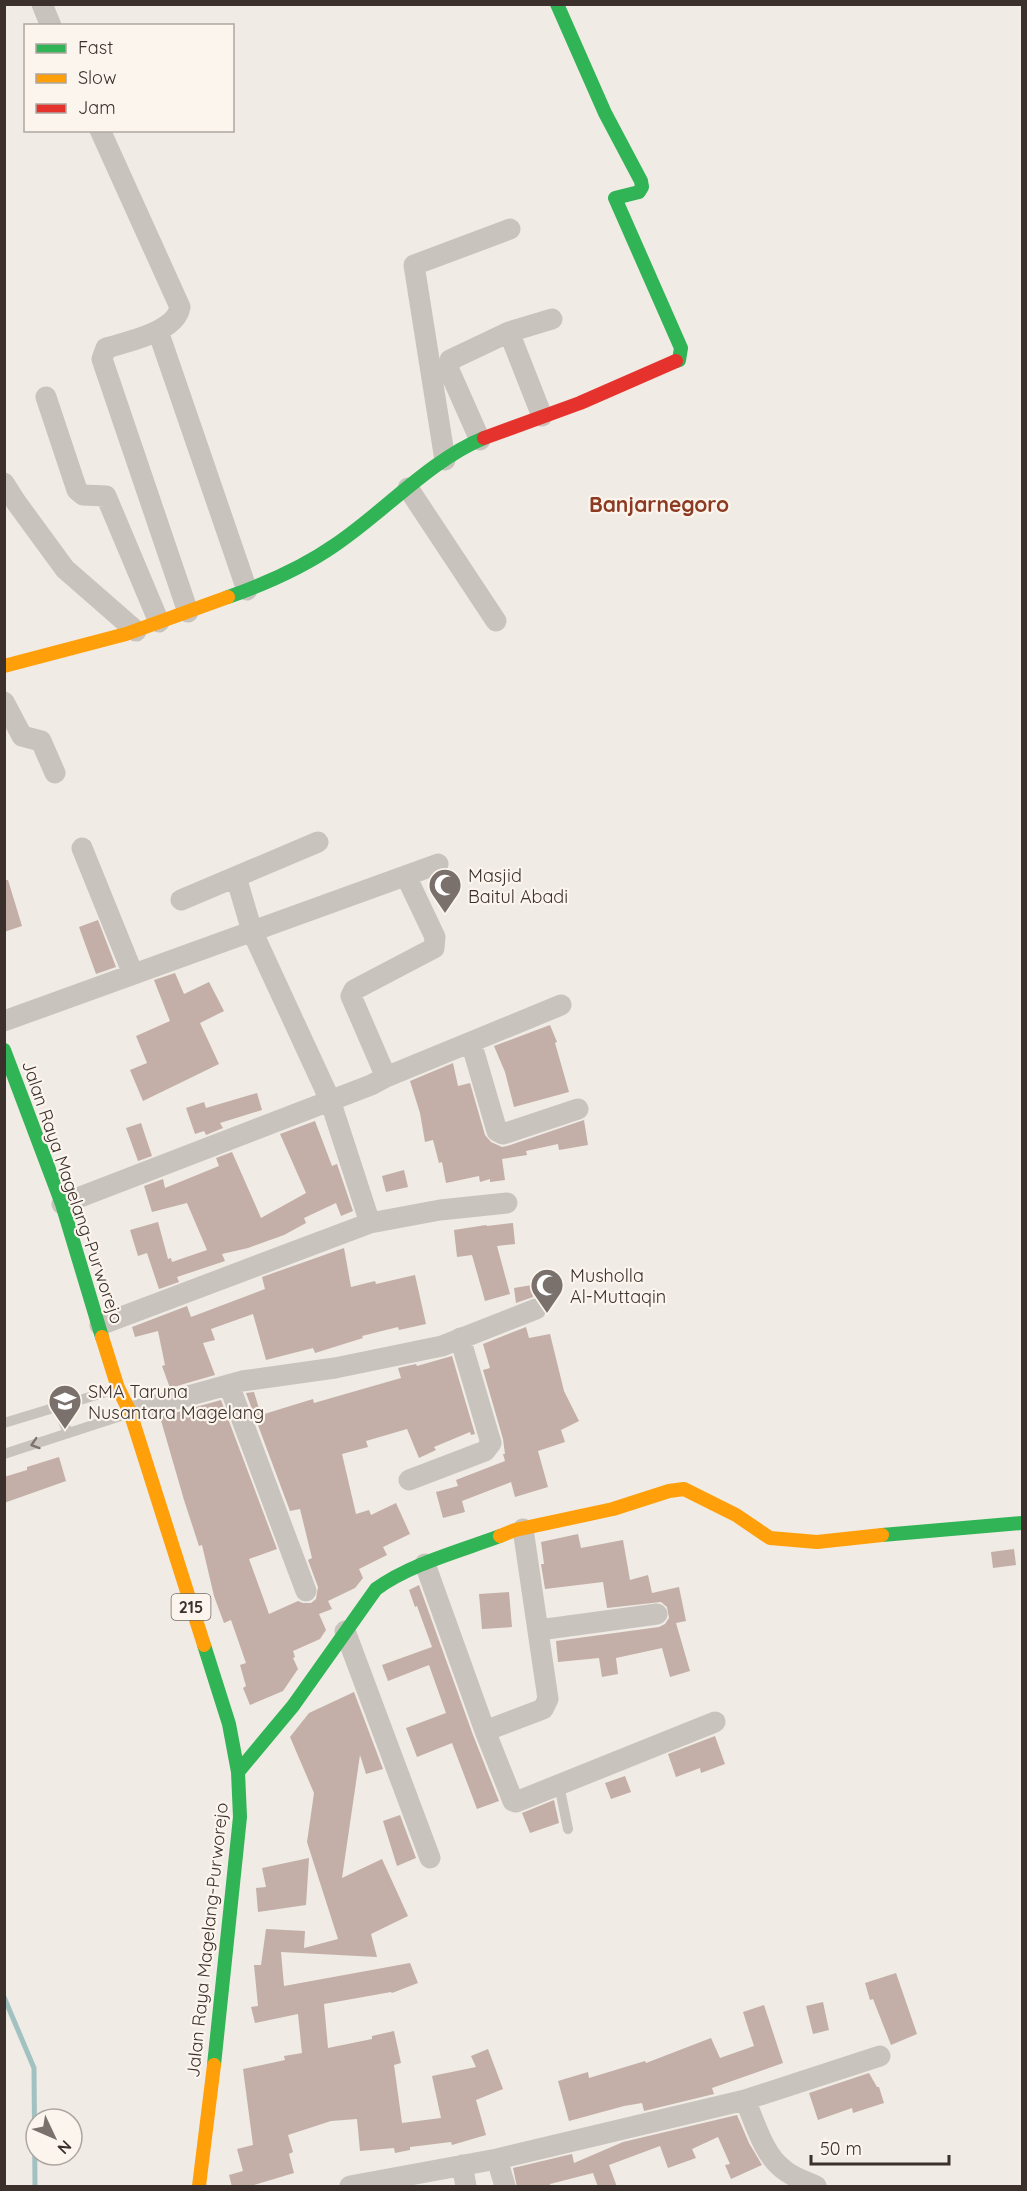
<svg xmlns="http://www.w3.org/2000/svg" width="1027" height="2191" viewBox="0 0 1027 2191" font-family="Quicksand,sans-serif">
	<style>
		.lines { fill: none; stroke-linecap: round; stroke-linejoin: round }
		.stream { stroke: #a1c2c1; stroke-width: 5 }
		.building { fill: #c3afa7 }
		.lane { stroke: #c9c3be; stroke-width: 10 }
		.street { stroke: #c9c3be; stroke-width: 21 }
		.fast { stroke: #30b455; stroke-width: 14 }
		.slow { stroke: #ff9f0a; stroke-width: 14 }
		.jam { stroke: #e5322d; stroke-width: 14 }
		.oneway { stroke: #7b726d }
		.labels { text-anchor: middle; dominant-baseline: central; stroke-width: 4.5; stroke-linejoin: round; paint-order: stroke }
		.shield { fill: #fbf5ee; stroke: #756b66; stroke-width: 1.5 }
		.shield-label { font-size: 16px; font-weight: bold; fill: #3b302b }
		.poi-label { font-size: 18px; fill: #3b302b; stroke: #fbf5ee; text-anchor: start }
		.street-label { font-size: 18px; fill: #3b302b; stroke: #fbf5ee }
		.quarter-label { font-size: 21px; font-weight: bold; fill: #8c3b22; stroke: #fbf5ee }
	</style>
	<rect width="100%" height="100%" fill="#f0ebe5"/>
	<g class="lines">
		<!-- stream -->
		<path class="stream" d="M4,1997L34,2068L35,2186"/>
	</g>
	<!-- building -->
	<path class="building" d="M4,880H8L22,926L4,932Z
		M98,920L116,967L96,974L79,927Z
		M175,973L184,994L209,982L224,1011L200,1023L219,1064L143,1101L130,1070L147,1063L136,1036L170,1021L154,980Z
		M550,1025L557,1042L555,1043L569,1092L514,1107L505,1072L494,1046Z
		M453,1063L458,1086L470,1083L485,1135L491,1142L502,1147L507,1146L584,1120L588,1145L559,1150L558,1144L526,1151L527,1155L502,1159L505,1180L490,1182V1179L480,1182L479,1176L446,1183L442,1162L439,1163L433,1140L425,1142L420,1113L410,1081Z
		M257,1093L262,1110L220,1123L223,1128L206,1135L204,1131L195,1134L186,1108L204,1102L206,1108Z
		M315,1121L332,1166L337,1164L353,1211L341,1216L336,1203L304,1218L306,1223L284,1235L248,1248L222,1254L225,1261L177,1277L179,1282L159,1289L147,1253L138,1256L130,1230L158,1222L168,1259L171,1258L172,1262L207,1250L187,1203L152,1212L144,1186L163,1179L165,1188L219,1166L216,1158L232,1152L261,1218L306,1193L280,1134Z
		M141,1123L152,1156L138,1161L126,1128Z
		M404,1170L408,1187L386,1192L382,1176Z
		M513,1223L515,1244L497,1246L510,1294L485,1301L472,1255L457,1257L454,1230L486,1225L487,1226Z
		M344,1248L351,1287L375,1281L376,1284L415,1275L426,1324L399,1330L398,1327L362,1336L363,1338L315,1353L313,1348L266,1360L253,1314L211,1329L215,1340L203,1343L215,1375L170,1388L162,1366L165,1365L158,1331L135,1337L132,1327L187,1306L191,1317L265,1289L262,1277Z
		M532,1285L533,1297L516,1303L514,1288Z
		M526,1327L529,1338L550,1334L564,1391L579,1421L561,1430L565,1442L538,1451L548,1487L515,1497L511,1482L462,1501L465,1512L443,1518L436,1492L458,1486L456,1480L505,1461L503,1454H505L503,1439L483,1370L490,1368L483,1344Z
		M452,1356L475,1434L471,1435L470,1432L434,1447L436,1450L419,1458L407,1429L366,1441L368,1447L342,1454L356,1514L369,1510L371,1515L396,1503L410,1534L383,1547L387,1555L359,1569L363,1578L355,1588L328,1601L332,1609L319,1614L326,1630L320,1639L293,1651L295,1657L293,1658L298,1669L283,1691L250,1705L243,1688L246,1686L240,1665L246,1663L231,1620L224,1623L214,1596L202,1545L199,1546L184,1500L160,1417L221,1400L277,1549L249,1559L269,1614L298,1601L303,1603H311L316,1599L318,1587L308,1560L312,1558L300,1509L290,1511L246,1393L254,1392L261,1415L313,1399L314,1403L401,1378L398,1368L416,1364L417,1366Z
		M59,1457L66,1481L4,1503V1477L27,1470V1467Z
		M578,1534L581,1548L623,1540L630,1580L648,1575L652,1593L679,1587L686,1621L676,1623L690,1671L670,1677L662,1648L616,1658L618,1674L602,1677L599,1658L558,1662L556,1641L659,1627L665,1624L669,1618L667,1607L661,1602L607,1608L603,1582L545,1589L541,1564H544L541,1542Z
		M1014,1549L1016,1565L993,1568L991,1552Z
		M419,1585L473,1735L499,1801L477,1809L452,1743L417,1757L406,1728L446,1713L429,1665L388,1681L382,1665L432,1647L417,1606L415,1607L409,1590Z
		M509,1592L512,1627L482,1629L479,1594Z
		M354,1692L383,1769L366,1774L360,1755L342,1878L382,1859L408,1916L371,1934L377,1957L281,1952L284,1986L410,1963L418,1983L392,1993L391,1992L324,2004L328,2048L372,2039V2036L394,2031L401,2063L394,2065L402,2123L441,2118L432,2076L476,2067L471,2056L488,2049L503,2089L476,2100L486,2135L452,2145L451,2142L410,2147V2150L395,2153L394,2148L360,2151L357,2119L331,2121L288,2135L293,2152L289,2154L294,2173L247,2187H232L229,2175L243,2171L237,2149L253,2145L243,2069L285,2060L284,2056L302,2053L298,2014L255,2023L251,2007L258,2006L254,1965H261L266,1929L305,1931L304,1948L338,1939L307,1842L314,1793L290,1737L309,1713Z
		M715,1736L725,1764L701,1773L700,1768L676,1777L668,1754Z
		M625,1776L631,1792L611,1799L605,1783Z
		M554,1800L559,1823L530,1833L522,1813Z
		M400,1815L416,1858L397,1866L383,1821Z
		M309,1858L306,1905L258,1912L256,1888L266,1887L262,1868Z
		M896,1973L917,2034L891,2045L873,1999L870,2000L865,1983Z
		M823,2002L829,2030L813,2034L806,2006Z
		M764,2005L783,2063L712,2088L714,2094L644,2111L642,2103L624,2106L569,2121L558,2081L588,2072L589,2078L645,2061L646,2063L711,2038L720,2058L754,2046L743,2012Z
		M869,2073L877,2087H879L884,2103L853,2113L852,2108L818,2120L809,2093Z
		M737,2115L749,2143L762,2165L731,2179L725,2165L730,2164L718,2137L692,2149L696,2158L668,2168L660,2146L609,2165L617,2187H598L593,2173L550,2184V2187H517L513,2168L572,2154L574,2163L623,2142Z"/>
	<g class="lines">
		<!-- lane -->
		<path class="lane" d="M57,1406L68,1433
			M4,1423L116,1389
			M4,1454L127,1414
			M559,1785L568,1829"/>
		<!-- street -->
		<path class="street" d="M42,4L51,26
			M100,130L180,307C176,332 127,342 106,348L102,359L188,612
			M158,331L247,590
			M509,332L542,416
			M46,397L77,490L83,495L106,496L159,622
			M480,440L449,370L450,360L509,332L552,319
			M445,460L414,265L510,229
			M4,483L16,502L65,569L136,631
			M408,488L496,621
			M4,702L22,736L41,741L55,773
			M82,848L133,974
			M406,876L435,937L434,948L354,990L351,996L386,1077L561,1005
			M236,877L252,931L330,1100L370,1223L440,1210L507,1203
			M181,900L318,842
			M4,1021L438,864
			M471,1042L497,1131L503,1134L578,1109
			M62,1204L371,1085L386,1077
			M100,1325L370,1223
			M229,1385L306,1591
			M130,1412L242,1381L335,1368L442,1346L536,1309
			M409,1480L485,1451L491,1443L460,1338
			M425,1564L485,1731L513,1801L516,1802L715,1722
			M539,1630L657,1614
			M345,1631L430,1858
			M485,1731L543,1709L548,1699L523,1529
			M745,2100L880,2056
			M497,2159L505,2186
			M462,2165L466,2186
			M350,2186L497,2159L745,2100C755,2122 763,2154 783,2169C792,2177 805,2181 816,2186"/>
		<!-- fast -->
		<path class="fast" d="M557,4L605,113L641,181L642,187L639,192L615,198L681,348L679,360L676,361
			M228,597C265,584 302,568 335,545C383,513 430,460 484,438
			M4,1050L62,1204L102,1337
			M882,1535L1022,1523
			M204,1645L229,1724L238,1772L240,1817L214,2065
			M238,1772L293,1706L376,1589C410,1564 460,1551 500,1536"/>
		<!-- slow -->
		<path class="slow" d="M4,666L126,634L228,597
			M102,1337L118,1388L130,1412L204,1645
			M500,1536L515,1530L613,1509L669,1491L684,1489L736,1515L770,1538L817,1542L882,1535
			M199,2186L214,2065"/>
		<!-- jam -->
		<path class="jam" d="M484,438L580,403L676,361"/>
	</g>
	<!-- one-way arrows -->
	<defs><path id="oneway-chevron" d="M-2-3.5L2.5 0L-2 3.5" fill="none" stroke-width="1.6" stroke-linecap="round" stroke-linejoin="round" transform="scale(1.5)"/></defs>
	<use class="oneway" href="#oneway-chevron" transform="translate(35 1444) rotate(162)"/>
	<!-- icons -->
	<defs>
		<symbol id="mosque-pin" viewBox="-11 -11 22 30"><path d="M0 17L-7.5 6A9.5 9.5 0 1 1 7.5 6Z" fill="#7a716c" stroke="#fbf5ee"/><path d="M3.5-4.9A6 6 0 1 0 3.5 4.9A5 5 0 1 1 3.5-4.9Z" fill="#fff"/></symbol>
		<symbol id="school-pin" viewBox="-11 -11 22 30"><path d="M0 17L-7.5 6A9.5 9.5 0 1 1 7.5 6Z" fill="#7a716c" stroke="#fbf5ee"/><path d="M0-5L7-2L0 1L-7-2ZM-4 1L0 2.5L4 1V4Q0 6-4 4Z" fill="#fff"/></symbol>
	</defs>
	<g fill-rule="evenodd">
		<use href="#mosque-pin" x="426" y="866" width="38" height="52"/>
		<use href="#mosque-pin" x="528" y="1266" width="38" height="52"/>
		<use href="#school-pin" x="46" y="1382" width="38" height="52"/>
	</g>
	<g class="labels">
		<!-- shield labels -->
		<rect class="shield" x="171.5" y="1594" width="39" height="26" rx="4.5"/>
		<g class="shield-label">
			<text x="191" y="1607">215</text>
		</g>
		<!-- poi labels -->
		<g class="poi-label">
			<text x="468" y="875">Masjid<tspan x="468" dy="21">Baitul Abadi</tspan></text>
			<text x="570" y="1275">Musholla<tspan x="570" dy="21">Al-Muttaqin</tspan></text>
			<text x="88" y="1391">SMA Taruna<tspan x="88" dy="21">Nusantara Magelang</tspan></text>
		</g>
		<!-- street labels -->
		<g class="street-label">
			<text transform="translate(73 1192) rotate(71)">Jalan Raya Magelang-Purworejo</text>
			<text transform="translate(207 1940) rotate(-84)">Jalan Raya Magelang-Purworejo</text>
		</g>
		<!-- quarter labels -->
		<g class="quarter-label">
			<text x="659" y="504">Banjarnegoro</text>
		</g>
	</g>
	<!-- border -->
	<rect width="1027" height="2191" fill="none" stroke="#3b302b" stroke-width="12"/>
	<!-- legend -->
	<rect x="24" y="24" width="210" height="108" fill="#fbf5ee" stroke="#aea6a0" stroke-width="1.5"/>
	<rect x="36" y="44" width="30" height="9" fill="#30b455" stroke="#aea6a0" stroke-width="1.5"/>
	<text x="78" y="54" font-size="18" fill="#3b302b">Fast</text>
	<rect x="36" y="74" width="30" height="9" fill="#ff9f0a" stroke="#aea6a0" stroke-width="1.5"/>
	<text x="78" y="84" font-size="18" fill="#3b302b">Slow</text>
	<rect x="36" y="104" width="30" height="9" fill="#e5322d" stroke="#aea6a0" stroke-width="1.5"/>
	<text x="78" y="114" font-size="18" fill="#3b302b">Jam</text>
	<!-- north arrow -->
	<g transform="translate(54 2137) rotate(134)"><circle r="28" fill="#fbf5ee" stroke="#aea6a0" stroke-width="1.5"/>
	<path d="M0-4.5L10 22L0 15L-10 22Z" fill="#7a716c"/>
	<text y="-9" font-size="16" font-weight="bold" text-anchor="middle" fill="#3b302b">N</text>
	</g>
	<!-- scale -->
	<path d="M811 2155v9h138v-9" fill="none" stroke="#3b302b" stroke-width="3"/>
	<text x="820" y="2155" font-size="18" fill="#3b302b" stroke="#fbf5ee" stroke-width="4.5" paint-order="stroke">50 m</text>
</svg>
